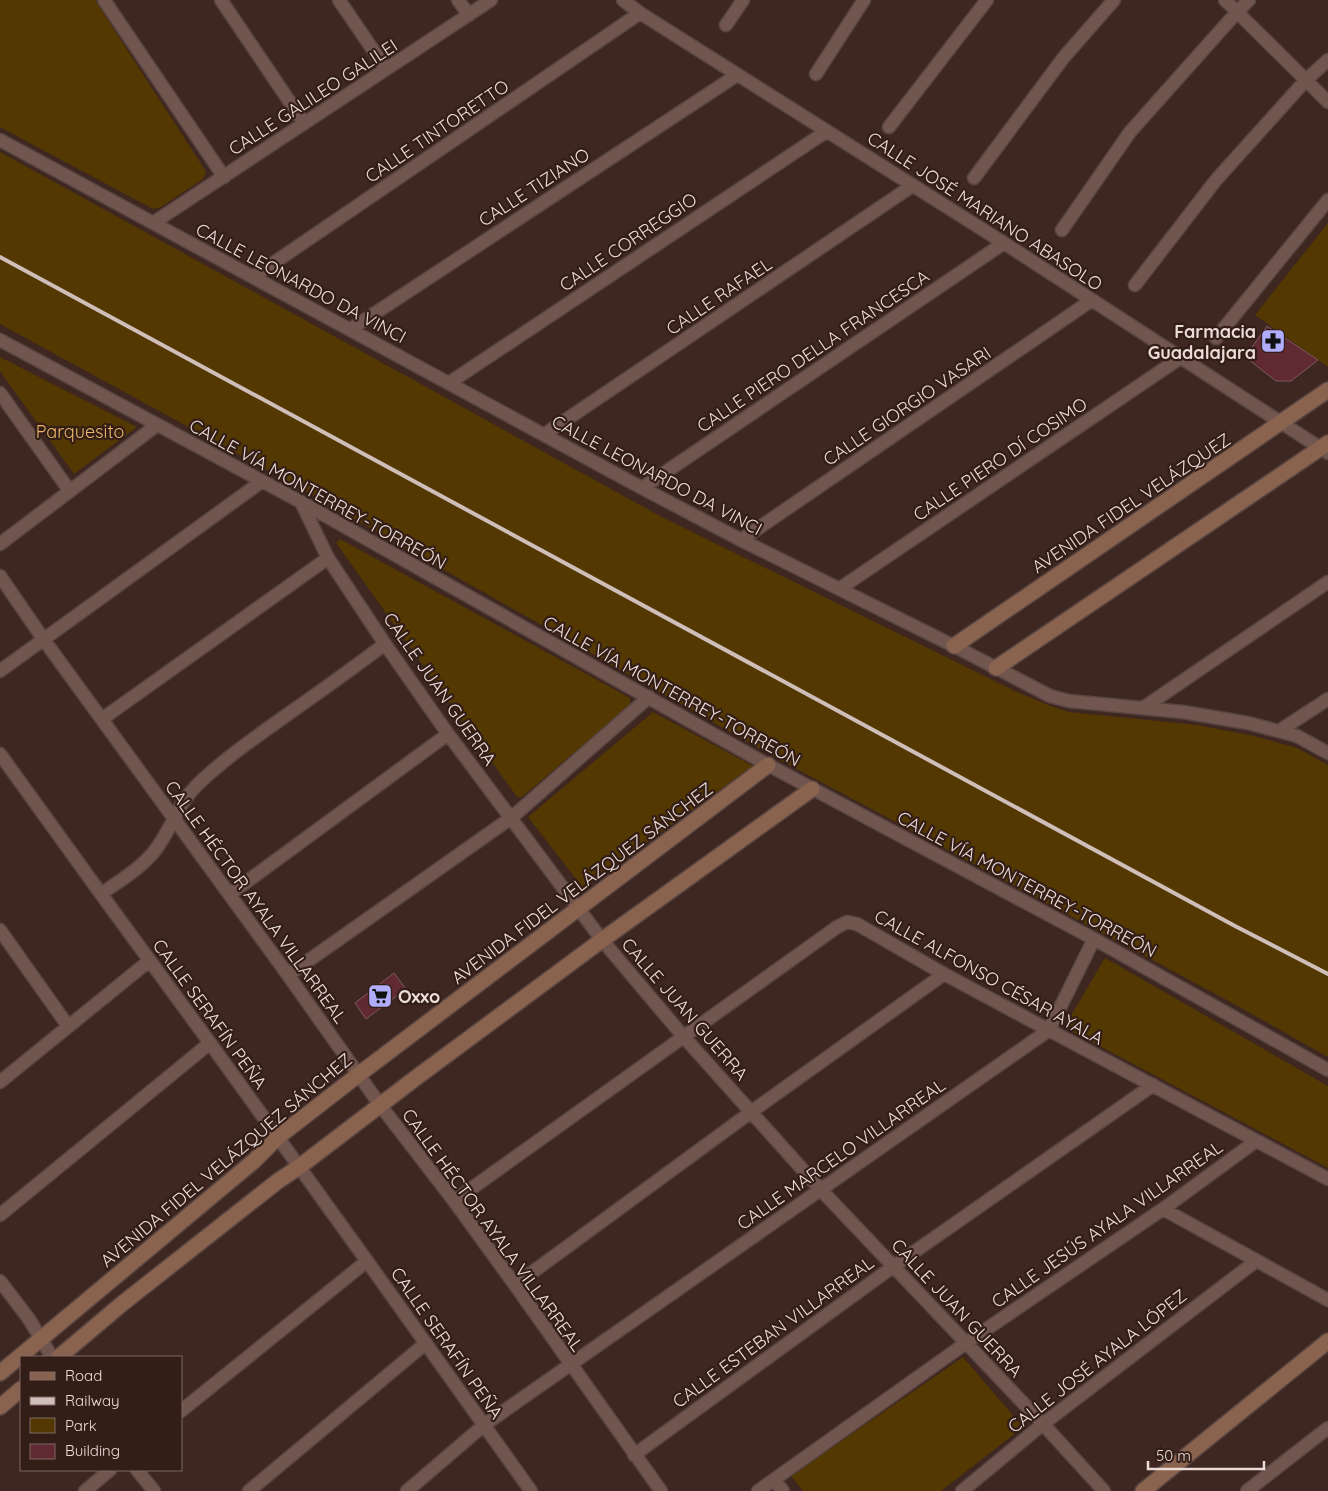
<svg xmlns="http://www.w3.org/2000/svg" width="1328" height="1491" viewBox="0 0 1328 1491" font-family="Quicksand,sans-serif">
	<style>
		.green { fill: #533802 }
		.building { fill: #612932; stroke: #795d5f }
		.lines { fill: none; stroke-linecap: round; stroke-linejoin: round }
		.street-casing { stroke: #584440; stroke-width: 15 }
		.secondary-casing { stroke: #584440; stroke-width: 18 }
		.street { stroke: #71564f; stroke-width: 12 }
		.secondary { stroke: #8a634f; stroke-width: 15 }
		.rail { stroke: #cfbeba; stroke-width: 4 }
		.labels { text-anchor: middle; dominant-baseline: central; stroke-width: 4.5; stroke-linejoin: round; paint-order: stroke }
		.street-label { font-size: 18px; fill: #ecdcd8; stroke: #331d17 }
		.poi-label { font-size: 18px; font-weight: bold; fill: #ecdcd8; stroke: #331d17; text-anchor: end }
		.park-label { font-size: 18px; fill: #eab96c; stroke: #331d17 }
	</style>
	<rect width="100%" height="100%" fill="#3e2621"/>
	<!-- green -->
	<path class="green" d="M0,0H95L205,170L206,173L203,179L161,207L153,209L0,127Z
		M0,152L660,516L1017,692L1048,705L1069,712L1197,725L1254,736L1297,748L1328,765V1057L1236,1005L769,754L289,482L0,324Z
		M1328,223V367L1255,315Z
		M0,357L137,427L74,474L0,371Z
		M340,539L630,698V705L522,797H517L336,543Z
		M653,712L753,766L583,888L528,817Z
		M1105,958L1328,1086V1168L1064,1027Z
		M963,1357L1023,1427L941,1491H803L791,1476Z"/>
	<!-- building -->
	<path class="building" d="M1267,326L1318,360L1291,381H1276L1245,357Z
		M394,973L406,989L366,1019L355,1003Z"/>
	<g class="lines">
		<defs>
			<path id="street" d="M104,0L224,177
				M221,0L304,123
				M339,0L386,69
				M458,0L469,15
				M623,0L640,13L1004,243L1328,453
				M1225,0L1328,102
				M726,25L743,0
				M816,74L864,0
				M889,127L987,0
				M0,140L642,488L741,540L954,646L1050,696L1069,701L1183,712L1248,723L1297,736L1328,753
				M974,178L1064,57L1114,0
				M153,223L491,0
				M1062,230L1130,132L1237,12L1249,0
				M253,277L640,13
				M1135,285L1216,180L1306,80L1328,60
				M351,329L737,75
				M1216,338L1328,200
				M0,340L301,502L768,765L1094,939L1328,1070
				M449,383L827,131
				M0,393L69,490
				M545,434L912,186
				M642,488L1004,243
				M301,502L328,558L385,644L448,734L602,940L683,1036L821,1190L1043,1424L1104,1491
				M741,540L1092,300
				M0,544L157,425
				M0,576L44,640L288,975L380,1105L454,1201L515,1285L661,1491
				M839,589L1180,358
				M0,671L261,482
				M1143,708L1328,582
				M102,719L328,558
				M1279,731L1328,699
				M0,754L101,894L210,1043L367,1261L531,1491
				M101,894C119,881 142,868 156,849C172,828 177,805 197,785C223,760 254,738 284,717C318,693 352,669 385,644
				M230,894L448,734
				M0,930L68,1026
				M288,975L511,818L649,697
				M0,1082L149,961
				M454,1201L837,927L847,922L857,924L944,974L1328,1179
				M1163,1209L1328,1300
				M0,1215L210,1043
				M0,1281L29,1319L52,1357
				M515,1285L751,1112L944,974
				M181,1411L367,1261
				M634,1455L894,1266L1153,1085
				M137,1470L154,1491
				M774,1480L783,1491
				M85,1491L110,1470
				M249,1491L426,1343
				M407,1491L484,1425L1049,1030L1094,939
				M758,1491L966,1343L1163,1209L1256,1141
				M962,1491L1043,1424L1256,1261
				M1247,1491L1328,1428"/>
			<path id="secondary" d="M954,646L1328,390
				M996,668L1328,443
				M59,1357L123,1303L278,1181L299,1167L417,1077L602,940L812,789
				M0,1373L254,1161L278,1137L358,1075L768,765
				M0,1407L21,1389
				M1143,1491L1328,1341"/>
		</defs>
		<!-- street casing -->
		<use href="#street" class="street-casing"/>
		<!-- secondary casing -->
		<use href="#secondary" class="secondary-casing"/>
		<!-- street -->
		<use href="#street" class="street"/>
		<!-- secondary -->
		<use href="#secondary" class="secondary"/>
		<!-- rail -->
		<path class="rail" d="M0,257L1235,926L1328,974"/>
	</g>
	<!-- icons -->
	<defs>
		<symbol id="pharmacy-square" viewBox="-11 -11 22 22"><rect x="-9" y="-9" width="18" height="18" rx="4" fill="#b0aefa" stroke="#331d17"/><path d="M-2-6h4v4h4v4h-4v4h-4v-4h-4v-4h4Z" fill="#111"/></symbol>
		<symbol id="supermarket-square" viewBox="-11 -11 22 22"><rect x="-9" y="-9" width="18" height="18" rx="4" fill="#b0aefa" stroke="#331d17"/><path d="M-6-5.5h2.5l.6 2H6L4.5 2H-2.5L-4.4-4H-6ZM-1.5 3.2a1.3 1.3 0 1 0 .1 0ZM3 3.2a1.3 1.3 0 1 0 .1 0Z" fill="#111"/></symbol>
	</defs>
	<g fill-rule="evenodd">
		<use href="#pharmacy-square" x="1259" y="327" width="28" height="28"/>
		<use href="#supermarket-square" x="366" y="982" width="28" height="28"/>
	</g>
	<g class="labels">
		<!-- street labels -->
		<g class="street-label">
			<text transform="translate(313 97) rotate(-33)">CALLE GALILEO GALILEI</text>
			<text transform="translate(437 131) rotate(-34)">CALLE TINTORETTO</text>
			<text transform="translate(534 187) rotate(-33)">CALLE TIZIANO</text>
			<text transform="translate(985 211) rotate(33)">CALLE JOSÉ MARIANO ABASOLO</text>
			<text transform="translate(628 242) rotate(-34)">CALLE CORREGGIO</text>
			<text transform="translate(301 283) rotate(28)">CALLE LEONARDO DA VINCI</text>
			<text transform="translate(719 296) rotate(-34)">CALLE RAFAEL</text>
			<text transform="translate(813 351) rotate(-34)">CALLE PIERO DELLA FRANCESCA</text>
			<text transform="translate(907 406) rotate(-34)">CALLE GIORGIO VASARI</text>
			<text transform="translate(1000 459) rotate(-34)">CALLE PIERO DÍ COSIMO</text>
			<text transform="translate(657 475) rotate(28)">CALLE LEONARDO DA VINCI</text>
			<text transform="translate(318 494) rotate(29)">CALLE VÍA MONTERREY-TORREÓN</text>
			<text transform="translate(1131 503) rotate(-34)">AVENIDA FIDEL VELÁZQUEZ</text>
			<text transform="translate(440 689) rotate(55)">CALLE JUAN GUERRA</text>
			<text transform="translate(672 691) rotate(29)">CALLE VÍA MONTERREY-TORREÓN</text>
			<text transform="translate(582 883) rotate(-37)">AVENIDA FIDEL VELÁZQUEZ SÁNCHEZ</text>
			<text transform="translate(1027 884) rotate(28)">CALLE VÍA MONTERREY-TORREÓN</text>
			<text transform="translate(256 902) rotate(54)">CALLE HÉCTOR AYALA VILLARREAL</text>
			<text transform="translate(989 977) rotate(29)">CALLE ALFONSO CÉSAR AYALA</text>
			<text transform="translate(685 1009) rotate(49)">CALLE JUAN GUERRA</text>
			<text transform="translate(210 1014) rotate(54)">CALLE SERAFÍN PEÑA</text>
			<text transform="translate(841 1154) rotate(-35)">CALLE MARCELO VILLARREAL</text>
			<text transform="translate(226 1160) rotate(-40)">AVENIDA FIDEL VELÁZQUEZ SÁNCHEZ</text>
			<text transform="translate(1107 1224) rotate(-35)">CALLE JESÚS AYALA VILLARREAL</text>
			<text transform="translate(493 1230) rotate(54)">CALLE HÉCTOR AYALA VILLARREAL</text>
			<text transform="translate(957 1308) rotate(47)">CALLE JUAN GUERRA</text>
			<text transform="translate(773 1332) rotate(-36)">CALLE ESTEBAN VILLARREAL</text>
			<text transform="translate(447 1343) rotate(55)">CALLE SERAFÍN PEÑA</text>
			<text transform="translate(1097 1361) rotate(-38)">CALLE JOSÉ AYALA LÓPEZ</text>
		</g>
		<!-- poi labels -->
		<g class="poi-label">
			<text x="1256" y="331">Farmacia<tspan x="1256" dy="21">Guadalajara</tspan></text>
			<text x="398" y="996" text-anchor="start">Oxxo</text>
		</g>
		<!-- park labels -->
		<g class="park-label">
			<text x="80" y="431">Parquesito</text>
		</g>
	</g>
	<!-- legend -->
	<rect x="20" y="1356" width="162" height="115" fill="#331d17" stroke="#7d6964"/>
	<rect x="30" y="1372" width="25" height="8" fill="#8a634f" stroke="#7d6964"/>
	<text x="65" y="1381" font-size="15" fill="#ecdcd8">Road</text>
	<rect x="30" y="1397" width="25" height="8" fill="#cfbeba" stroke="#7d6964"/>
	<text x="65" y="1406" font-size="15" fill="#ecdcd8">Railway</text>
	<rect x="30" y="1418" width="25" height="15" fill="#533802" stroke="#7d6964"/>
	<text x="65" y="1431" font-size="15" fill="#ecdcd8">Park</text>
	<rect x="30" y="1444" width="25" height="15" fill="#612932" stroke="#7d6964"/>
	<text x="65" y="1456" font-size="15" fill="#ecdcd8">Building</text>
	<!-- scale -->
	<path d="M1148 1461v8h116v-8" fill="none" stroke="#ecdcd8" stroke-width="2.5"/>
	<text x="1156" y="1461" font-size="15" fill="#ecdcd8" stroke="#331d17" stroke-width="4" paint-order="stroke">50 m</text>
</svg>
